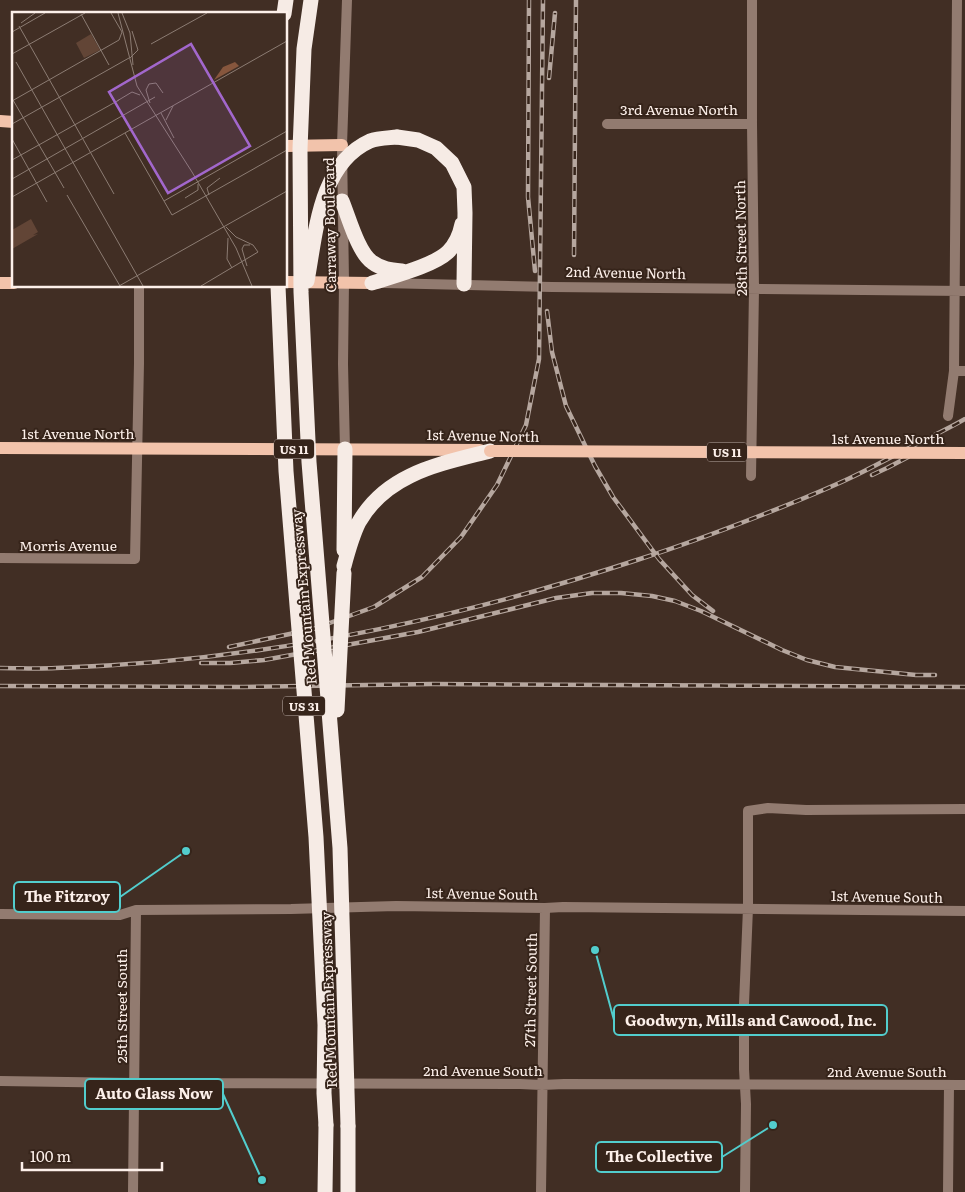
<svg xmlns="http://www.w3.org/2000/svg" width="965" height="1192" viewBox="0 0 965 1192" font-family="Literata,serif">
	<style>
		.lines { fill: none; stroke-linecap: round; stroke-linejoin: round }
		.minor { stroke: #927b70; stroke-width: 10 }
		.major { stroke: #f2c3ab; stroke-width: 12 }
		.highway { stroke: #f6ebe5; stroke-width: 15 }
		.rail-casing { stroke: #b6a79f; stroke-width: 4.5 }
		.rail { stroke: #36241a; stroke-width: 2.5; stroke-dasharray: 8; stroke-linecap: butt }
		.major-bridge { stroke: #f2c3ab; stroke-width: 12 }
		.highway-bridge { stroke: #f6ebe5; stroke-width: 15 }
		.labels { text-anchor: middle; dominant-baseline: central; stroke-width: 4; stroke-linejoin: round; paint-order: stroke }
		.shield { fill: #36241a; stroke: #c1b3ac; stroke-width: 1 }
		.shield-label { font-size: 12px; font-weight: bold; fill: #fdf0ea }
		.street-label { font-size: 14px; fill: #fdf0ea; stroke: #36241a }
		.inset-road { fill: none; stroke: #8c7c73; stroke-width: 1 }
		.view { fill: #a267cc; fill-opacity: 0.15; stroke: #a267cc; stroke-width: 2.5 }
		.inset-edge { fill: none; stroke: #fdf0ea; stroke-width: 2.5 }
		.leader { fill: none; stroke: #52cdcd; stroke-width: 2 }
		.callout-dot { fill: #52cdcd; stroke: #36241a; stroke-width: 2 }
		.callout { fill: #36241a; stroke: #52cdcd; stroke-width: 2 }
		.callout-label { font-size: 15px; text-anchor: middle; font-weight: bold; fill: #fdf0ea }
	</style>
	<rect width="100%" height="100%" fill="#412e24"/>
	<g class="lines">
		<!-- minor -->
		<path class="minor" d="M607,124H752
			M383,283L552,287L965,291
			M954,371H965
			M948,416L954,371L957,0
			M345,449L343,364L344,282L342,145L347,0
			M751,476L754,289L752,124V0
			M0,558L135,559L139,363V286
			M0,914L120,915L136,910L291,909L396,906L545,908L563,907L965,911
			M0,1081L134,1083L520,1084L542,1085L564,1084L965,1085
			M133,1192L136,910
			M541,1192L545,908
			M745,1192L746,1104L744,1069V1004L748,908V811L768,808L806,810L965,809
			M948,1192L949,1085"/>
		<!-- major -->
		<path class="major" d="M0,121L14,122
			M286,146L342,145
			M286,282L372,283
			M0,283H14
			M0,448L480,450"/>
		<!-- highway -->
		<path class="highway" d="M284,14L286,0
			M397,137L418,140L436,148L452,163L464,187L465,213L464,284
			M342,201C349,218 358,252 372,262C381,269 392,270 402,271
			M372,283C393,276 433,266 448,252C455,245 460,234 462,224
			M344,550L345,449
			M344,566C348,551 352,536 359,522C387,473 440,464 490,451
			M325,1192L326,1125
			M348,1192V1126"/>
		<defs>
			<path id="rail" d="M529,0L528,197L535,271
				M549,78L555,13
				M574,255L576,0
				M547,311L552,352L566,406L595,466L613,497L659,559L692,595L713,611
				M872,475L887,468L908,457
				M229,647L313,629L374,607L422,577L461,537L497,485L526,425L539,359L543,0
				M201,663H230L264,660L418,632L556,598L592,593H621L652,596L675,601L701,611L782,650L807,660L835,667L916,675H935
				M0,668C19,668 37,669 56,668C254,662 452,621 640,559C693,542 745,522 797,501C814,494 831,487 848,479C868,470 887,459 907,449C926,439 946,430 965,419
				M0,686L243,687L432,684L965,687"/>
		</defs>
		<!-- rail casing -->
		<use href="#rail" class="rail-casing"/>
		<!-- rail -->
		<use href="#rail" class="rail"/>
		<!-- major-bridge -->
		<path class="major-bridge" d="M490,451L965,453"/>
		<!-- highway-bridge -->
		<path class="highway-bridge" d="M311,0L304,49L300,149L301,292L309,462L340,848L348,1126
			M307,281C316,233 319,164 370,141C378,138 388,138 397,137
			M278,286L286,471L316,837L325,1025L324,1093L326,1125
			M337,710L344,573"/>
	</g>
	<g class="labels">
		<!-- shield labels -->
		<g class="shield">
			<rect x="274" y="439.5" width="40" height="19" rx="4"/>
			<rect x="707" y="442.5" width="40" height="19" rx="4"/>
			<rect x="283" y="696.5" width="42" height="19" rx="4"/>
		</g>
		<g class="shield-label">
			<text x="294" y="449">US 11</text>
			<text x="727" y="452">US 11</text>
			<text x="304" y="706">US 31</text>
		</g>
		<!-- street labels -->
		<g class="street-label">
			<text x="679" y="109">3rd Avenue North</text>
			<text transform="translate(329 225) rotate(-91)">Carraway Boulevard</text>
			<text transform="translate(740 238) rotate(-91)">28th Street North</text>
			<text transform="translate(626 272) rotate(1)">2nd Avenue North</text>
			<text x="78" y="433">1st Avenue North</text>
			<text transform="translate(483 435) rotate(1)">1st Avenue North</text>
			<text x="888" y="438">1st Avenue North</text>
			<text x="68" y="545">Morris Avenue</text>
			<text transform="translate(303 597) rotate(-95)">Red Mountain Expressway</text>
			<text transform="translate(482 893) rotate(1)">1st Avenue South</text>
			<text transform="translate(887 896) rotate(1)">1st Avenue South</text>
			<text transform="translate(530 990) rotate(-89)">27th Street South</text>
			<text transform="translate(328 1000) rotate(-92)">Red Mountain Expressway</text>
			<text transform="translate(121 1006) rotate(-90)">25th Street South</text>
			<text x="483" y="1070">2nd Avenue South</text>
			<text x="887" y="1071">2nd Avenue South</text>
		</g>
	</g>
	<!-- overview -->
	<g transform="translate(12 12)">
		<rect width="275" height="275" fill="#412e24"/>
		<path d="M79,22L88,38L72,46L64,31ZM19,207L26,220L21,223L26,222L0,237V218Z" fill="#624536"/>
		<path d="M223,50L227,54L202,68L211,55Z" fill="#86563d"/>
		<path class="inset-road" d="M99,1L110,20L107,28M106,1L125,74L180,160L224,236L240,274M110,1L118,21L121,53M69,2L97,53M9,11L23,1M7,14L102,182M0,20L33,1M139,32L195,1M0,42L73,1M118,46L126,38L120,19M4,50L131,274M1,88L52,176M0,89L107,28M105,89L120,80L128,83M138,91L134,78L137,72L144,71L151,81M149,101L162,126M154,108L161,94M0,112L117,46M113,121L160,203L275,138M0,127L35,190M0,148L107,88M0,167L143,85M55,183L108,274M197,183L195,176L208,166M0,185L275,29M173,186L186,178V172M152,189L275,119M214,215L224,225L241,233L246,240M216,226L215,247L220,256M235,254L230,237L232,233H238M107,274L275,179M189,274L246,240"/>
		<path class="view" d="M179,32L238,134L156,181L97,80Z"/>
		<rect width="275" height="275" class="inset-edge"/>
	</g>
	<!-- callouts -->
	<path class="leader" d="M186 851L120 897M595 950L614 1020M262 1180L223 1094M773 1125L722 1157"/>
	<g class="callout-dot">
		<circle cx="186" cy="851" r="5"/>
		<circle cx="595" cy="950" r="5"/>
		<circle cx="262" cy="1180" r="5"/>
		<circle cx="773" cy="1125" r="5"/>
	</g>
	<g class="callout">
		<rect x="14" y="882" width="106" height="30" rx="5"/>
		<rect x="614" y="1005" width="273" height="30" rx="5"/>
		<rect x="85" y="1079" width="138" height="30" rx="5"/>
		<rect x="596" y="1142" width="126" height="30" rx="5"/>
	</g>
	<g class="callout-label">
		<text x="67" y="902">The Fitzroy</text>
		<text x="751" y="1026">Goodwyn, Mills and Cawood, Inc.</text>
		<text x="154" y="1099">Auto Glass Now</text>
		<text x="659" y="1162">The Collective</text>
	</g>
	<!-- scale -->
	<path d="M22 1162v8h140v-8" fill="none" stroke="#fdf0ea" stroke-width="2.5"/>
	<text x="30" y="1162" font-size="15" fill="#fdf0ea" stroke="#36241a" stroke-width="4" paint-order="stroke">100 m</text>
</svg>
